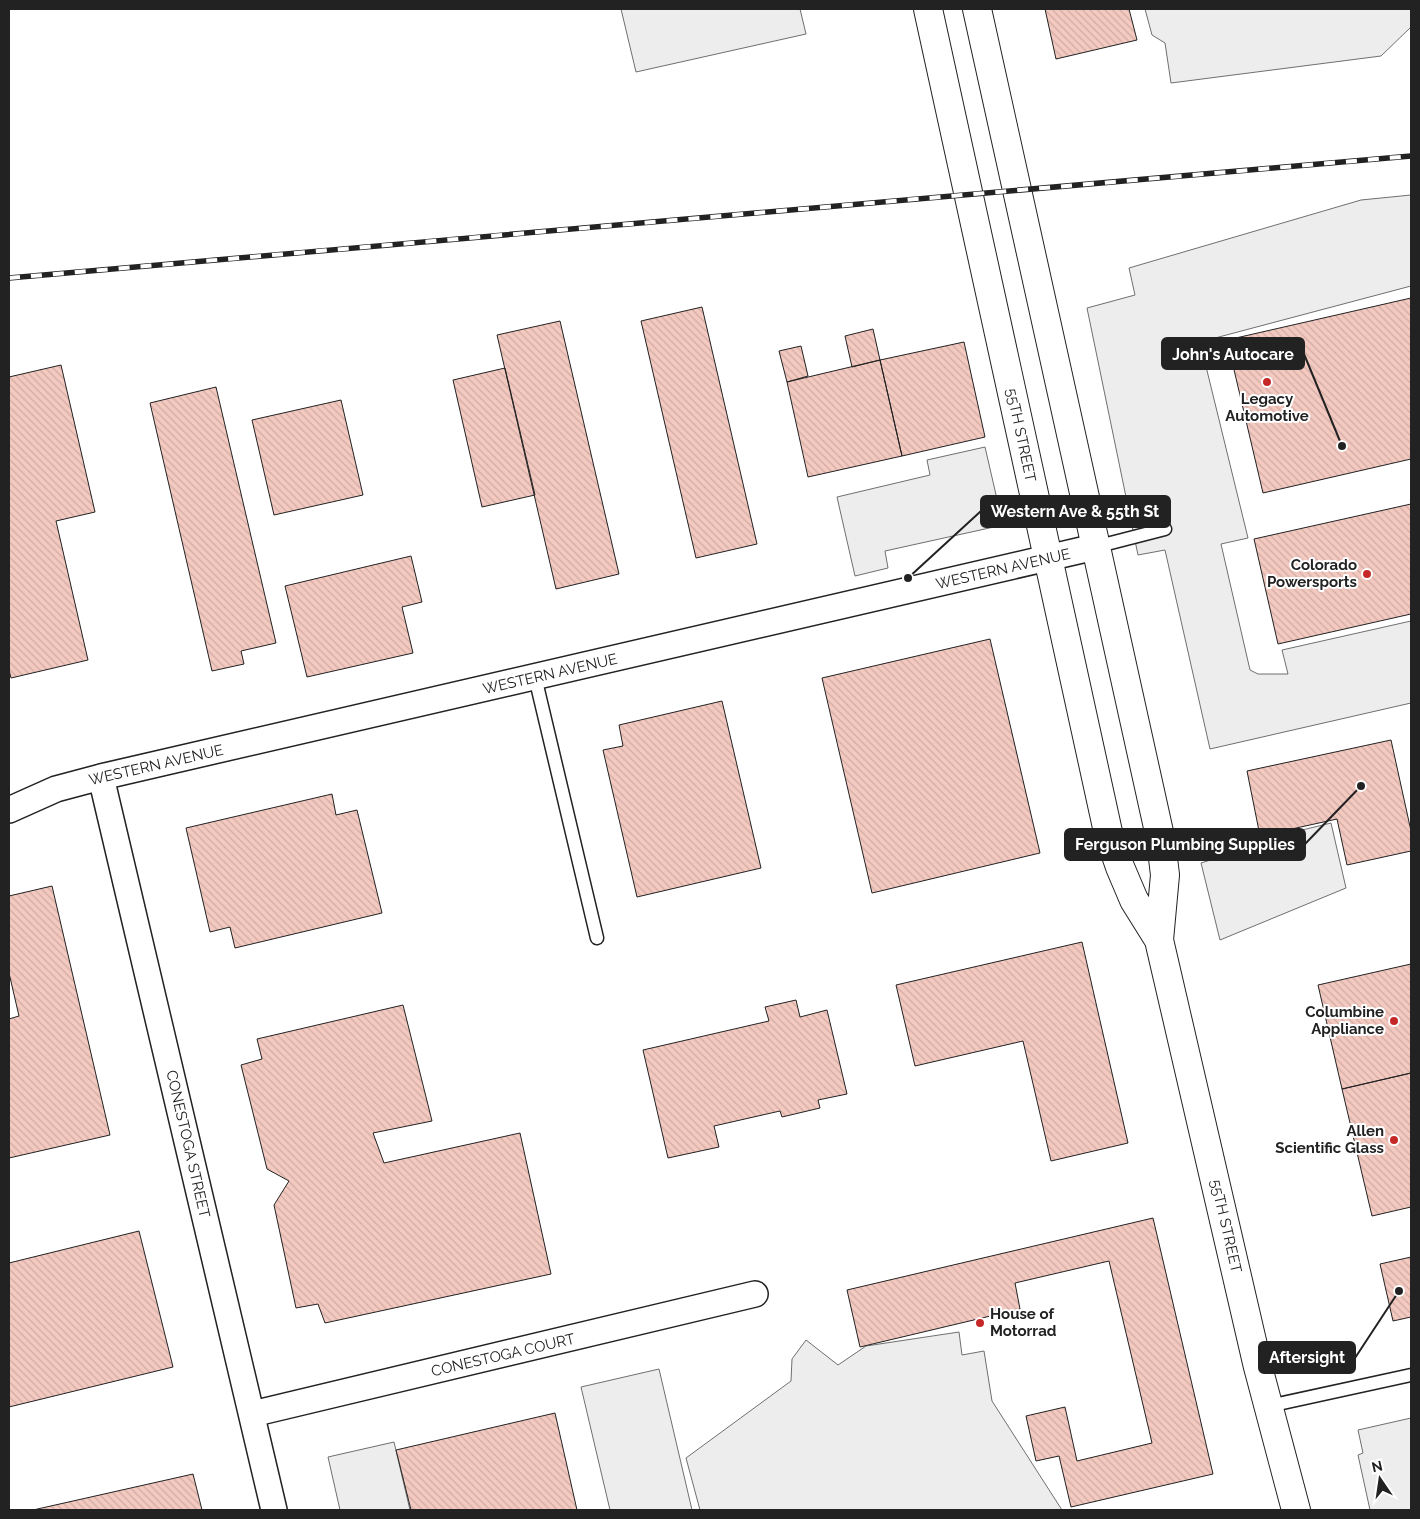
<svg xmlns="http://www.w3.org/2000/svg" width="1420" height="1519" viewBox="0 0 1420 1519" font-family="Raleway,sans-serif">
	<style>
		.parking { fill: #ededed; stroke: #6f6f6f }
		.building { fill: url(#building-back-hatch); stroke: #222 }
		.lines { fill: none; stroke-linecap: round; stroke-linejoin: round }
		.lane-casing { stroke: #222; stroke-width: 15 }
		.street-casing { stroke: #222; stroke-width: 28 }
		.secondary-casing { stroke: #222; stroke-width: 30 }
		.lane { stroke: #fff; stroke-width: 12 }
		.street { stroke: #fff; stroke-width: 25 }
		.secondary { stroke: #fff; stroke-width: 28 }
		.rail-casing { stroke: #222; stroke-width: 5.5 }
		.rail { stroke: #fff; stroke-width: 4; stroke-dasharray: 11; stroke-linecap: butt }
		.poi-dot { fill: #c62828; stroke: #fff; stroke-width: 2 }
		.labels { text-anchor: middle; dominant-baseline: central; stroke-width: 4; stroke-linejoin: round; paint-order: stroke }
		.poi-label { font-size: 15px; font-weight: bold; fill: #222; stroke: #fff; text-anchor: end }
		.street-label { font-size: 15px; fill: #222; stroke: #fff }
		.leader { fill: none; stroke: #222; stroke-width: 2 }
		.callout-dot { fill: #222; stroke: #fff; stroke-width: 2 }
		.callout { fill: #222; stroke: #222; stroke-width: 2 }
		.callout-label { font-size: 16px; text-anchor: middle; font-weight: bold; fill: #fff }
	</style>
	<defs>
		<pattern id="building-back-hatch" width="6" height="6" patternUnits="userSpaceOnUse" patternTransform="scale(1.25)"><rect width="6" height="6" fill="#f3c9c0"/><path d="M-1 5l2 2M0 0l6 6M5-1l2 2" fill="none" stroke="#d0aca5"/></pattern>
	</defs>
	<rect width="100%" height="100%" fill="#fff"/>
	<!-- parking -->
	<path class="parking" d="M621,9H800L806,34L636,72Z
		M1145,9H1411V27L1381,56L1171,83L1165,43L1152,35Z
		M1411,195V286L1200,342L1248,538L1221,544L1250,670L1258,674H1288L1282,650L1411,621V703L1210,749L1165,550L1138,555L1087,308L1135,295L1129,268L1361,200Z
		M985,447L1003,525L885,551L888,568L855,576L837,497L930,475L927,460Z
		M1331,823L1346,888L1220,940L1201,863L1220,857L1224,849Z
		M959,1332L962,1355L984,1351L992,1401L1062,1510H700L686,1458L791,1381L792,1359L806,1340L838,1365L866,1346Z
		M659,1369L692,1510H610L581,1387Z
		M1411,1418V1510H1370L1358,1455L1363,1453L1358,1430Z
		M394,1442L410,1510H340L328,1457Z"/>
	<!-- building -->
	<path class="building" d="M1045,9H1129L1137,40L1056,59Z
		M1411,298V459L1263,493L1227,340Z
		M702,307L757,544L696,558L641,321Z
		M560,321L619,574L556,589L497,335Z
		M873,329L880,360L852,367L845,336Z
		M964,342L985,437L902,456L880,360Z
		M801,346L808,376L787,382L779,351Z
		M880,360L902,456L808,477L787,382Z
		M61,365L95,512L56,521L88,660L11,678L9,670V377Z
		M505,368L535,495L482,507L453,380Z
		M216,387L276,643L241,651L244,664L212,671L150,403Z
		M341,400L363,495L274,515L252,420Z
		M1411,504V614L1278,644L1254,539Z
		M411,556L422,602L402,607L413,653L307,677L285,586Z
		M990,639L1040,853L872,893L822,678Z
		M722,701L761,868L637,897L603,750L623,746L619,725Z
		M1391,740L1411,831V851L1347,865L1337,819L1260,836L1247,771Z
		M332,794L336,815L357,810L382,913L235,948L230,927L210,932L186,828Z
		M52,886L110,1135L9,1158V1019L19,1016L9,973V896Z
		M1082,942L1128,1143L1051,1161L1023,1041L915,1066L896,985Z
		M1411,964V1073L1342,1089L1318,985Z
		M796,1000L800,1017L827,1010L847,1094L818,1100L820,1108L782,1117L780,1111L714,1126L719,1147L668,1158L643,1050L769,1021L765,1007Z
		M403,1005L432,1121L373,1133L384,1163L520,1133L551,1274L325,1323L318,1304L296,1308L274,1205L289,1181L267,1169L241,1065L262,1059L257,1039Z
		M1411,1073V1207L1372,1216L1342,1089Z
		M1153,1218L1213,1474L1071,1507L1059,1456L1036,1461L1026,1416L1065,1407L1077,1461L1152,1443L1109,1261L1015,1283L1020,1309L860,1347L847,1290Z
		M139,1231L173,1367L9,1407V1263Z
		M1411,1257V1317L1393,1321L1380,1264Z
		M555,1413L577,1510H411L396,1450Z
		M193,1474L202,1510H33Z"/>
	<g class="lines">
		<defs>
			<path id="lane" d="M1095,547L1165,529
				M535,677L597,938
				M1269,1406L1411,1375"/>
			<path id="street" d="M101,777L274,1510
				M9,810L56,789L101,777L1095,547
				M252,1414L755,1294"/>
			<path id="secondary" d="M928,9L1108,832L1120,867L1134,900L1159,940L1258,1367L1296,1510
				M977,9L1161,841L1165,875L1159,940"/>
		</defs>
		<!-- lane casing -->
		<use href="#lane" class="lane-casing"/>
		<!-- street casing -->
		<use href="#street" class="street-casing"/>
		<!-- secondary casing -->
		<use href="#secondary" class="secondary-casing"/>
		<!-- lane -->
		<use href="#lane" class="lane"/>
		<!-- street -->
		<use href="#street" class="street"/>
		<!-- secondary -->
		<use href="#secondary" class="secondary"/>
		<defs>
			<path id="rail" d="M9,278L1411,156"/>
		</defs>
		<!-- rail casing -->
		<use href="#rail" class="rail-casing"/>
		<!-- rail -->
		<use href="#rail" class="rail"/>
	</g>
	<!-- markers -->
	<g class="poi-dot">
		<circle cx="1267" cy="382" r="5"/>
		<circle cx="1367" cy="574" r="5"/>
		<circle cx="1394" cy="1021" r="5"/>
		<circle cx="1394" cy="1140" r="5"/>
		<circle cx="980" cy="1323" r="5"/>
	</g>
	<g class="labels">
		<!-- poi labels -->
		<g class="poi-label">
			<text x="1267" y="399" text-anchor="middle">Legacy<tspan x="1267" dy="17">Automotive</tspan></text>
			<text x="1357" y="565">Colorado<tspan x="1357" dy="17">Powersports</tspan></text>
			<text x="1384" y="1012">Columbine<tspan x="1384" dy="17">Appliance</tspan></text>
			<text x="1384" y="1131">Allen<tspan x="1384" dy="17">Scientific Glass</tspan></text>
			<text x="990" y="1314" text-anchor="start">House of<tspan x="990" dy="17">Motorrad</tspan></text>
		</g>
		<!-- street labels -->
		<g class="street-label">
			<text transform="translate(1021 435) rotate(78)">55TH STREET</text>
			<text transform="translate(1003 569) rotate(-13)">WESTERN AVENUE</text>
			<text transform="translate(550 674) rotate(-13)">WESTERN AVENUE</text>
			<text transform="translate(156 765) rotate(-13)">WESTERN AVENUE</text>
			<text transform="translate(188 1144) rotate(77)">CONESTOGA STREET</text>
			<text transform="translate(1226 1226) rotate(77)">55TH STREET</text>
			<text transform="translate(503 1355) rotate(-13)">CONESTOGA COURT</text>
		</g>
	</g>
	<!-- callouts -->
	<path class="leader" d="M1342 446L1304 354M908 578L981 511M1361 786L1305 844M1399 1291L1355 1358"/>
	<g class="callout-dot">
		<circle cx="1342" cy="446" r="5"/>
		<circle cx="908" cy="578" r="5"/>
		<circle cx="1361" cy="786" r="5"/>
		<circle cx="1399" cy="1291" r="5"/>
	</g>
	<g class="callout">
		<rect x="1162" y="338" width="142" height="31" rx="5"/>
		<rect x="981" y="496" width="189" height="31" rx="5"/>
		<rect x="1065" y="829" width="240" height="31" rx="5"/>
		<rect x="1259" y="1342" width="96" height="31" rx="5"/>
	</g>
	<g class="callout-label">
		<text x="1233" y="360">John's Autocare</text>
		<text x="1075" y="517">Western Ave &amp; 55th St</text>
		<text x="1185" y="850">Ferguson Plumbing Supplies</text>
		<text x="1307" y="1363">Aftersight</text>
	</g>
	<!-- border -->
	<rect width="1420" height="1519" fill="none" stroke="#222222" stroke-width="20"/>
	<!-- north arrow -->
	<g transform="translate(1380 1479) rotate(347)" stroke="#ffffff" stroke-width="4" paint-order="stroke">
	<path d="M0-4L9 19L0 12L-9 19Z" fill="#222222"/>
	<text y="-8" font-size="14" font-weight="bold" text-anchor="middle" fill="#222222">N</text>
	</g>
</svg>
